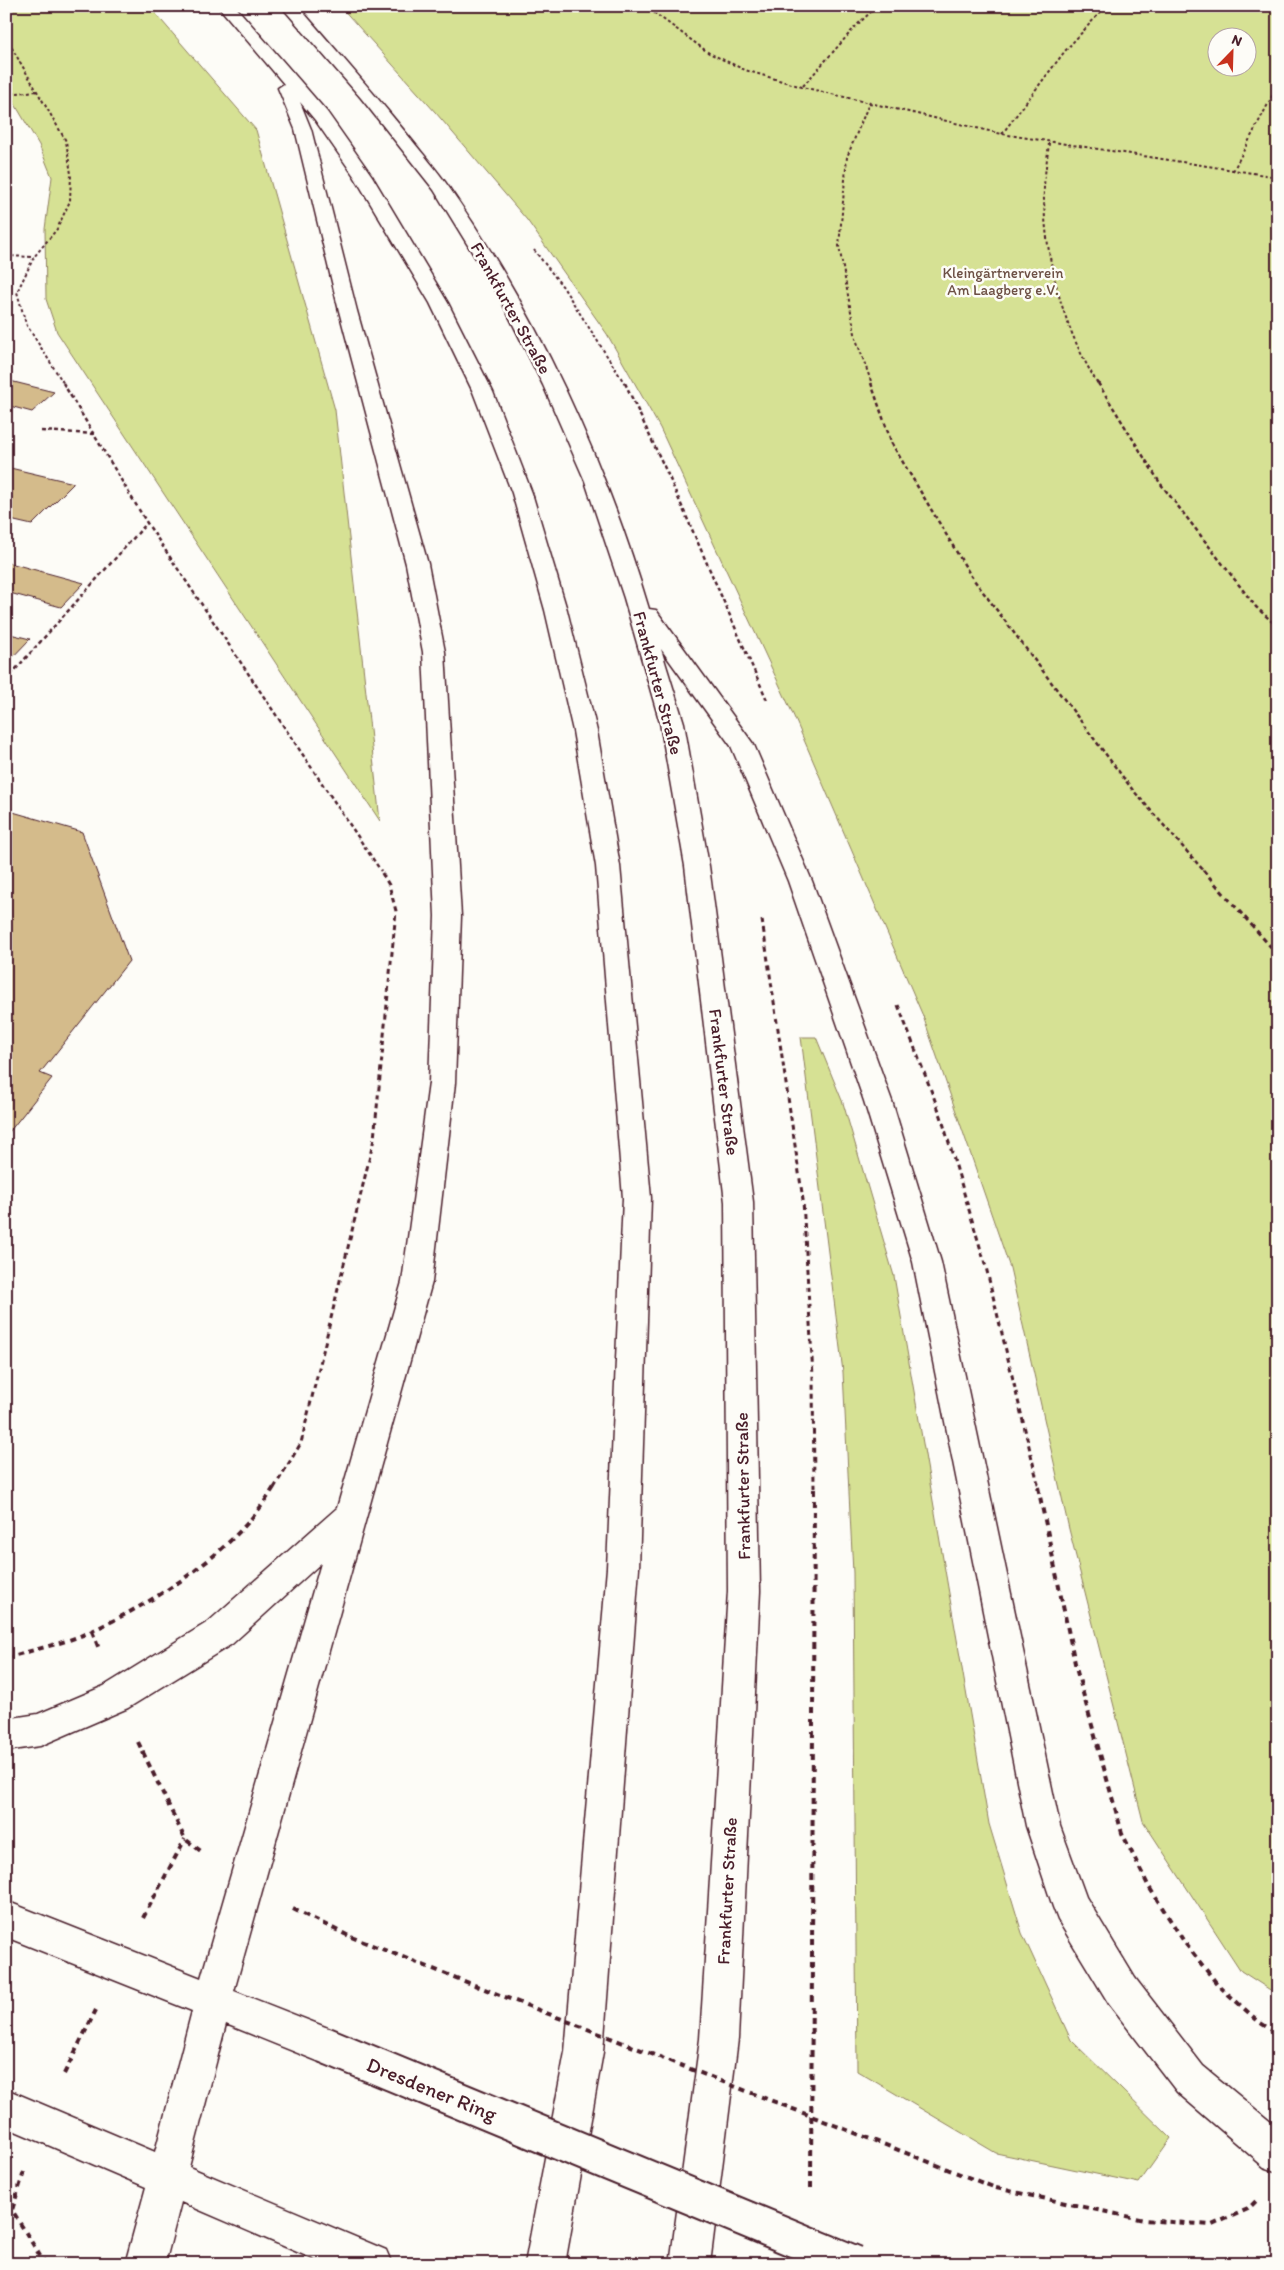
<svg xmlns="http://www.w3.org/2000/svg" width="1284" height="2270" viewBox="0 0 1284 2270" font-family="Itim,sans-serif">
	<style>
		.green { fill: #d6e194; stroke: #908060; fill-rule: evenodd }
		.building { fill: #d4bb8b; stroke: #4a1f2b }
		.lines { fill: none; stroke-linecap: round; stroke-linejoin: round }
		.minor-casing { stroke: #4a1f2b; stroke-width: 3 }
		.path-far3 { stroke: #4a1f2b; stroke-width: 2; stroke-dasharray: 3 2.5; stroke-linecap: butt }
		.path-far2 { stroke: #4a1f2b; stroke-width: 2.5; stroke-dasharray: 4 3; stroke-linecap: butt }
		.path-far1 { stroke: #4a1f2b; stroke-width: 3; stroke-dasharray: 5 4; stroke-linecap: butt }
		.path { stroke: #4a1f2b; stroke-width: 4; stroke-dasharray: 6 5; stroke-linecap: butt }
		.minor { fill: #fdfcf7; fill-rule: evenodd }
		.minor-bridge-casing { stroke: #4a1f2b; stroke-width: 39; stroke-linecap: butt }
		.path-bridge { stroke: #4a1f2b; stroke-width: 4; stroke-dasharray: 6 5; stroke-linecap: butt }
		.minor-bridge { stroke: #fdfcf7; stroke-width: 35 }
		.labels { text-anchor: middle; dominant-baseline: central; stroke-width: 5; stroke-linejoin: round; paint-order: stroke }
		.far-park-label { font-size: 15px; fill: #6d5045; stroke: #fdfcf7 }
		.street-label { font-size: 18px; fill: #4a1f2b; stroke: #fdfcf7 }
		.near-street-label { font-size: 21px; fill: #4a1f2b; stroke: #fdfcf7 }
	</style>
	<rect width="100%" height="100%" fill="#fdfcf7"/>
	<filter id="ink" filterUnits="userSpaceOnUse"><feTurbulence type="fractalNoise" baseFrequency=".02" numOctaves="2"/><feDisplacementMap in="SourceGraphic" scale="10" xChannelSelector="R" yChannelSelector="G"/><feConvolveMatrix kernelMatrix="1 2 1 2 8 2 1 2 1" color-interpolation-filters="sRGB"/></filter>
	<g filter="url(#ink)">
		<!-- green -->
		<path class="green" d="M6,6H149L256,130L335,410L380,821L57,332L46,299L45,229L52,177L39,145L6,89Z
			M340,6H1278V1995L1241,1971L1143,1821L1069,1529L1010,1268L923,1016L792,712L660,428L607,334L527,220L436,113ZM1216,38H1246V68H1216Z
			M801,1037H816L843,1103L894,1276L989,1824L1022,1933L1071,2040L1171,2138L1139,2183L996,2153L857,2071L853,1573L843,1372Z"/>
		<!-- building -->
		<path class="building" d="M6,380L54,392L32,412L6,405Z
			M6,467L74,483L32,525L6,519Z
			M6,562L84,583L61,607L6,592Z
			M6,633L30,639L6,664Z
			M6,810L82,832L129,961L40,1073L52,1078L6,1136Z"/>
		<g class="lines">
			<defs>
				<path id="minor" d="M218,6H235L327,112L372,176L448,303L493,392L532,493L567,610L597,731L620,866L651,1198L639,1568L603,2052L565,2264H525L565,2052L607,1568L623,1198L596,866L573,731L545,610L512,493L473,392L430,303L354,176L315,120L300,102L311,129L357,311L428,564L445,652L461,916L455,1083L432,1282L234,1991L338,2032L344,2045L338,2058L325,2064L226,2024L189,2167L386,2250L392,2264H325L181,2202L165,2264H125L146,2187L6,2127V2089L155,2152L192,2011L6,1937V1901L201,1978L321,1563L232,1644L128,1708L40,1746L6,1751V1719L38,1714L104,1686L208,1622L337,1508L402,1282L429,1083L435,916L423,652L406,564L339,311L295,129L278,88L284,84Z
					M281,6H298C336,50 374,93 411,139C423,154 437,170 448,186C537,313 605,461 649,609L656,610L754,745L812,881L892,1101L941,1262L1060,1826L1086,1897L1135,1978L1203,2066L1278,2128V2172L1264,2167L1177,2092L1109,2004L1058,1920L1053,1907L1026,1826L913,1262L864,1101L788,881L731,746L661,649L684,723L709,866L753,1202L760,1591L738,2039L710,2264H670L700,2039L728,1591L725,1202L685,866L660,723L624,598L585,481L543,385L499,296L434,190L361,98Z"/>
			</defs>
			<!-- minor casing -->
			<use href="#minor" class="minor-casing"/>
			<!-- path-far3 -->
			<path class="path-far3" d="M645,6L709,53L745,70L802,87L1002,134L1278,177
				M654,12L660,6
				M6,38L66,141L71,174L70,201L57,229L34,257L17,292L26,324L64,384
				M803,86L856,26L877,6
				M6,94L37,91
				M870,101L847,157L839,246L856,339L872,384
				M1002,134L1065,51L1106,6
				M1049,143C1047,162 1043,181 1044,200C1046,264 1064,330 1098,384
				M1233,171L1278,85
				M1276,177L1278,183
				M534,250L563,287L625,384
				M6,256L34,257"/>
			<!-- path-far2 -->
			<path class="path-far2" d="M63,383L147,523L381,871
				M625,383L669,477L767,700
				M871,383L892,444L971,576L1132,789L1204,871
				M1098,383L1160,483L1256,607L1278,627
				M41,431L95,434
				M6,680L147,523"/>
			<!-- path-far1 -->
			<path class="path-far1" d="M1203,870L1278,955
				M762,920L803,1200L813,1376L814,1488
				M898,1005L941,1116L986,1267L1039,1488
				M274,1488L301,1443L374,1139L396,911L389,885L380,870"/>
			<!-- path -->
			<path class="path" d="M1038,1487L1076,1668L1122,1833L1149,1887L1185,1943L1218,1985L1259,2022L1278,2034
				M92,1631L99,1649
				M6,1658C35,1649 67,1643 94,1630C160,1599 236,1551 274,1487
				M138,1742L185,1839L202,1852
				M293,1909L351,1937
				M143,1918L185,1839
				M64,2074L96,2010
				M24,2172L12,2210L45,2264
				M811,2188L814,1487
				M996,2188L1144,2220L1212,2225L1248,2209L1256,2201"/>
			<!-- minor -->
			<use href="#minor" class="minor"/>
			<defs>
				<path id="minor-bridge" d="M325,2045L855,2264"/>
			</defs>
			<!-- minor-bridge casing -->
			<use href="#minor-bridge" class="minor-bridge-casing"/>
			<!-- path-bridge -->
			<path class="path-bridge" d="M351,1937L996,2188"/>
			<!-- minor-bridge -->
			<use href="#minor-bridge" class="minor-bridge"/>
		</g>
	</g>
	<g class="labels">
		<!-- far-park labels -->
		<g class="far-park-label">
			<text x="1003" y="273">Kleingärtnerverein<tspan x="1003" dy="17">Am Laagberg e.V.</tspan></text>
		</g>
		<!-- street labels -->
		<g class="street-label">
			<text transform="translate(511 308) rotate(61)">Frankfurter Straße</text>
			<text transform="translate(658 683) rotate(75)">Frankfurter Straße</text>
			<text transform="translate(724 1082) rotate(83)">Frankfurter Straße</text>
			<text transform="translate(743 1486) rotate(-91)">Frankfurter Straße</text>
			<text transform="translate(727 1891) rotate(-87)">Frankfurter Straße</text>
		</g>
		<!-- near-street labels -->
		<g class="near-street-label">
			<text transform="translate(432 2089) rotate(22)">Dresdener Ring</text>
		</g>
	</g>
	<!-- margin -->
	<rect width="1284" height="2270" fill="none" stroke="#fdfcf7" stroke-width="25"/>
	<rect x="12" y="12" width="1259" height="2245" fill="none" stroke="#4a1f2b" stroke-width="2" filter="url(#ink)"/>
	<!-- north arrow -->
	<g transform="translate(1232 52) rotate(23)"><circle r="24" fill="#fdfcf7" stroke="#b5a4a5"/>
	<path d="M0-4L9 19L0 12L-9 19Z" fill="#c8321e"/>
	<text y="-8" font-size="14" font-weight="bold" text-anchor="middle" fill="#4a1f2b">N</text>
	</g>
</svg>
